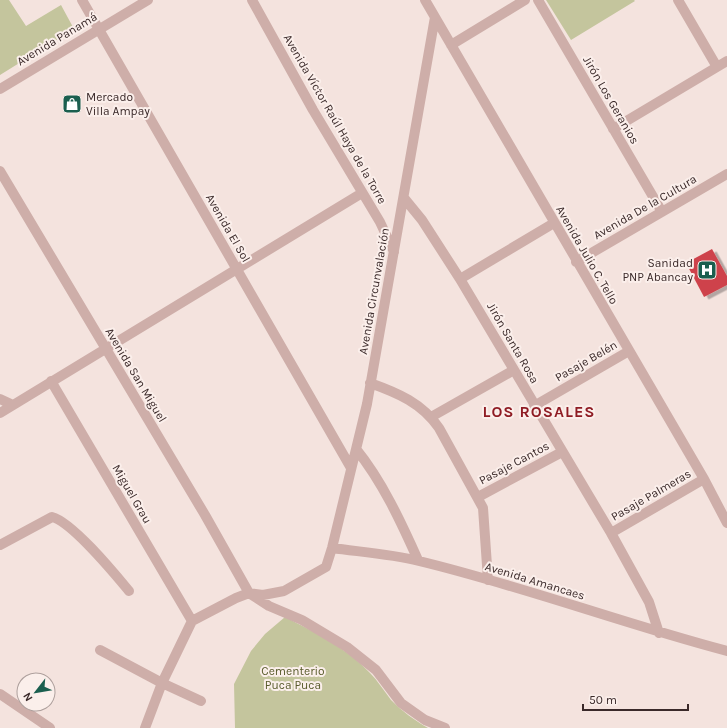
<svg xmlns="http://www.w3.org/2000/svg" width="727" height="728" viewBox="0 0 727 728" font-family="Karla,sans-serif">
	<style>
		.green { fill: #c4c59d }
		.building { fill: #ce434b; filter: url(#shadow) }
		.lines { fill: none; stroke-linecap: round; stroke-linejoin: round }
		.minor { stroke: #ceaea9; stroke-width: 10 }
		.labels { text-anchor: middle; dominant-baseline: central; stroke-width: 4; stroke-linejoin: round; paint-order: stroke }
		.street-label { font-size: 12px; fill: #3a2929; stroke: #fbefeb }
		.poi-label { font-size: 12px; fill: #3a2929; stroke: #fbefeb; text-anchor: start }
		.park-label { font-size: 12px; fill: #585b2b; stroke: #fbefeb }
		.district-label { font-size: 16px; font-weight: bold; letter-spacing: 1px; fill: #8f1c24; stroke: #fbefeb }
	</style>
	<defs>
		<filter id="shadow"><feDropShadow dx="4.5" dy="2.5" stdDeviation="0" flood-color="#0004"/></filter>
	</defs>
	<rect width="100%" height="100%" fill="#f4e3de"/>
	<!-- green -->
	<path class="green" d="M0,0H9L26,26L61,5L74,29L0,75Z
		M546,0H634L635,1L571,40Z
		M285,617C314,632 347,648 370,673C378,681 384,691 391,700C402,711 414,720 428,728H235L234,684L251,651L265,634Z"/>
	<!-- building -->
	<path class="building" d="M712,249L727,276V285L704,297L686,263Z"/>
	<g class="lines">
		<!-- minor -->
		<path class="minor" d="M82,0L351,468
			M252,0L313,110L380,222L394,252
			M425,0L704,479L727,523
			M538,0L662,212
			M678,0L717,67
			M451,45L525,0
			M0,89L148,0
			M613,129L727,61
			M0,171L205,515L249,593L269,606L302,620L347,647L376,670L401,703L425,720L445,728
			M404,198L422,220L460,279L611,533L649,602L659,633
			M576,262L727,174
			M460,279L554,223
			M51,381L192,621
			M370,383C398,393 422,403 439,428L483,508L488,580
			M0,399L13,405
			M534,406L629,351
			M0,413L362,193
			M431,417L514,370
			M356,449C382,481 401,522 418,560
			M478,497L562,452
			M611,533L704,479
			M0,545L52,517C72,522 114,573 129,591
			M332,548C361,552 391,554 419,561C523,586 624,624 727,651
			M100,650L162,683L201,701
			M0,694L50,728
			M145,728L162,683L192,621L236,598L249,593L263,595L284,591L326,567L332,548L367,404L435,17"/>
	</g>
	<!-- icons -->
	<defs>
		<symbol id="shop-square" viewBox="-11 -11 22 22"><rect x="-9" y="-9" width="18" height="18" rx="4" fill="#1b5f4f" stroke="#fbefeb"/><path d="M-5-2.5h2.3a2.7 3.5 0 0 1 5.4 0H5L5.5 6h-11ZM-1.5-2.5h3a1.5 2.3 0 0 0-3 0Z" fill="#fff"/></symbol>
		<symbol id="hospital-square" viewBox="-11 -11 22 22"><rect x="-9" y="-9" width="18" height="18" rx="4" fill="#1b5f4f" stroke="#fbefeb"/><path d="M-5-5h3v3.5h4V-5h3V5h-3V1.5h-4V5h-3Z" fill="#fff"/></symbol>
	</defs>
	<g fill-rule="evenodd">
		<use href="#shop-square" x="61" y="93" width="22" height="22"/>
		<use href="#hospital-square" x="696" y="259" width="22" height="22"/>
	</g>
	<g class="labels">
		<!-- street labels -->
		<g class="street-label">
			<text transform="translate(57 39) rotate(-31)">Avenida Panamá</text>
			<text transform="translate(611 100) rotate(60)">Jirón Los Geranios</text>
			<text transform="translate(335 119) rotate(60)">Avenida Víctor Raúl Haya de la Torre</text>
			<text transform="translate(645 207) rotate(-30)">Avenida De la Cultura</text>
			<text transform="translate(228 228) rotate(60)">Avenida El Sol</text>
			<text transform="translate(587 255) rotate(60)">Avenida Julio C. Tello</text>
			<text transform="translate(374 291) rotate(-80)">Avenida Circunvalación</text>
			<text transform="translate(513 343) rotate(60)">Jirón Santa Rosa</text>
			<text transform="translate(586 361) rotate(-30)">Pasaje Belén</text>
			<text transform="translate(136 375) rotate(59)">Avenida San Miguel</text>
			<text transform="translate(514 463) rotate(-28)">Pasaje Cantos</text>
			<text transform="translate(132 494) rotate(60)">Miguel Grau</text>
			<text transform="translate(651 495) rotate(-30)">Pasaje Palmeras</text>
			<text transform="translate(535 581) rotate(17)">Avenida Amancaes</text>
		</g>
		<!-- poi labels -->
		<g class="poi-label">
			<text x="86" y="97">Mercado<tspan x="86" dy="14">Villa Ampay</tspan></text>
			<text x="693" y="263" text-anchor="end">Sanidad<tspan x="693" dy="14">PNP Abancay</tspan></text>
		</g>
		<!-- park labels -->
		<g class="park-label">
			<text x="293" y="671">Cementerio<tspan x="293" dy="14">Puca Puca</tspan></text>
		</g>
		<!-- district labels -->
		<g class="district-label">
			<text x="539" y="411">LOS ROSALES</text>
		</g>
	</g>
	<!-- north arrow -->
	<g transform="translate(36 692) rotate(239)"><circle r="19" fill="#fbefeb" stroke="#aea09d"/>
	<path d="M0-3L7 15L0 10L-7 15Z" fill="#1b5f4f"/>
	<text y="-6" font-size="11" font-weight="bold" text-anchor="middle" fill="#3a2929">N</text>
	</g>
	<!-- scale -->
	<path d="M583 704v6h105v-6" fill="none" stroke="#3a2929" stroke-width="2"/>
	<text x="589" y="704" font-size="12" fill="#3a2929" stroke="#fbefeb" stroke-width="3" paint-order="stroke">50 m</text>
</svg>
